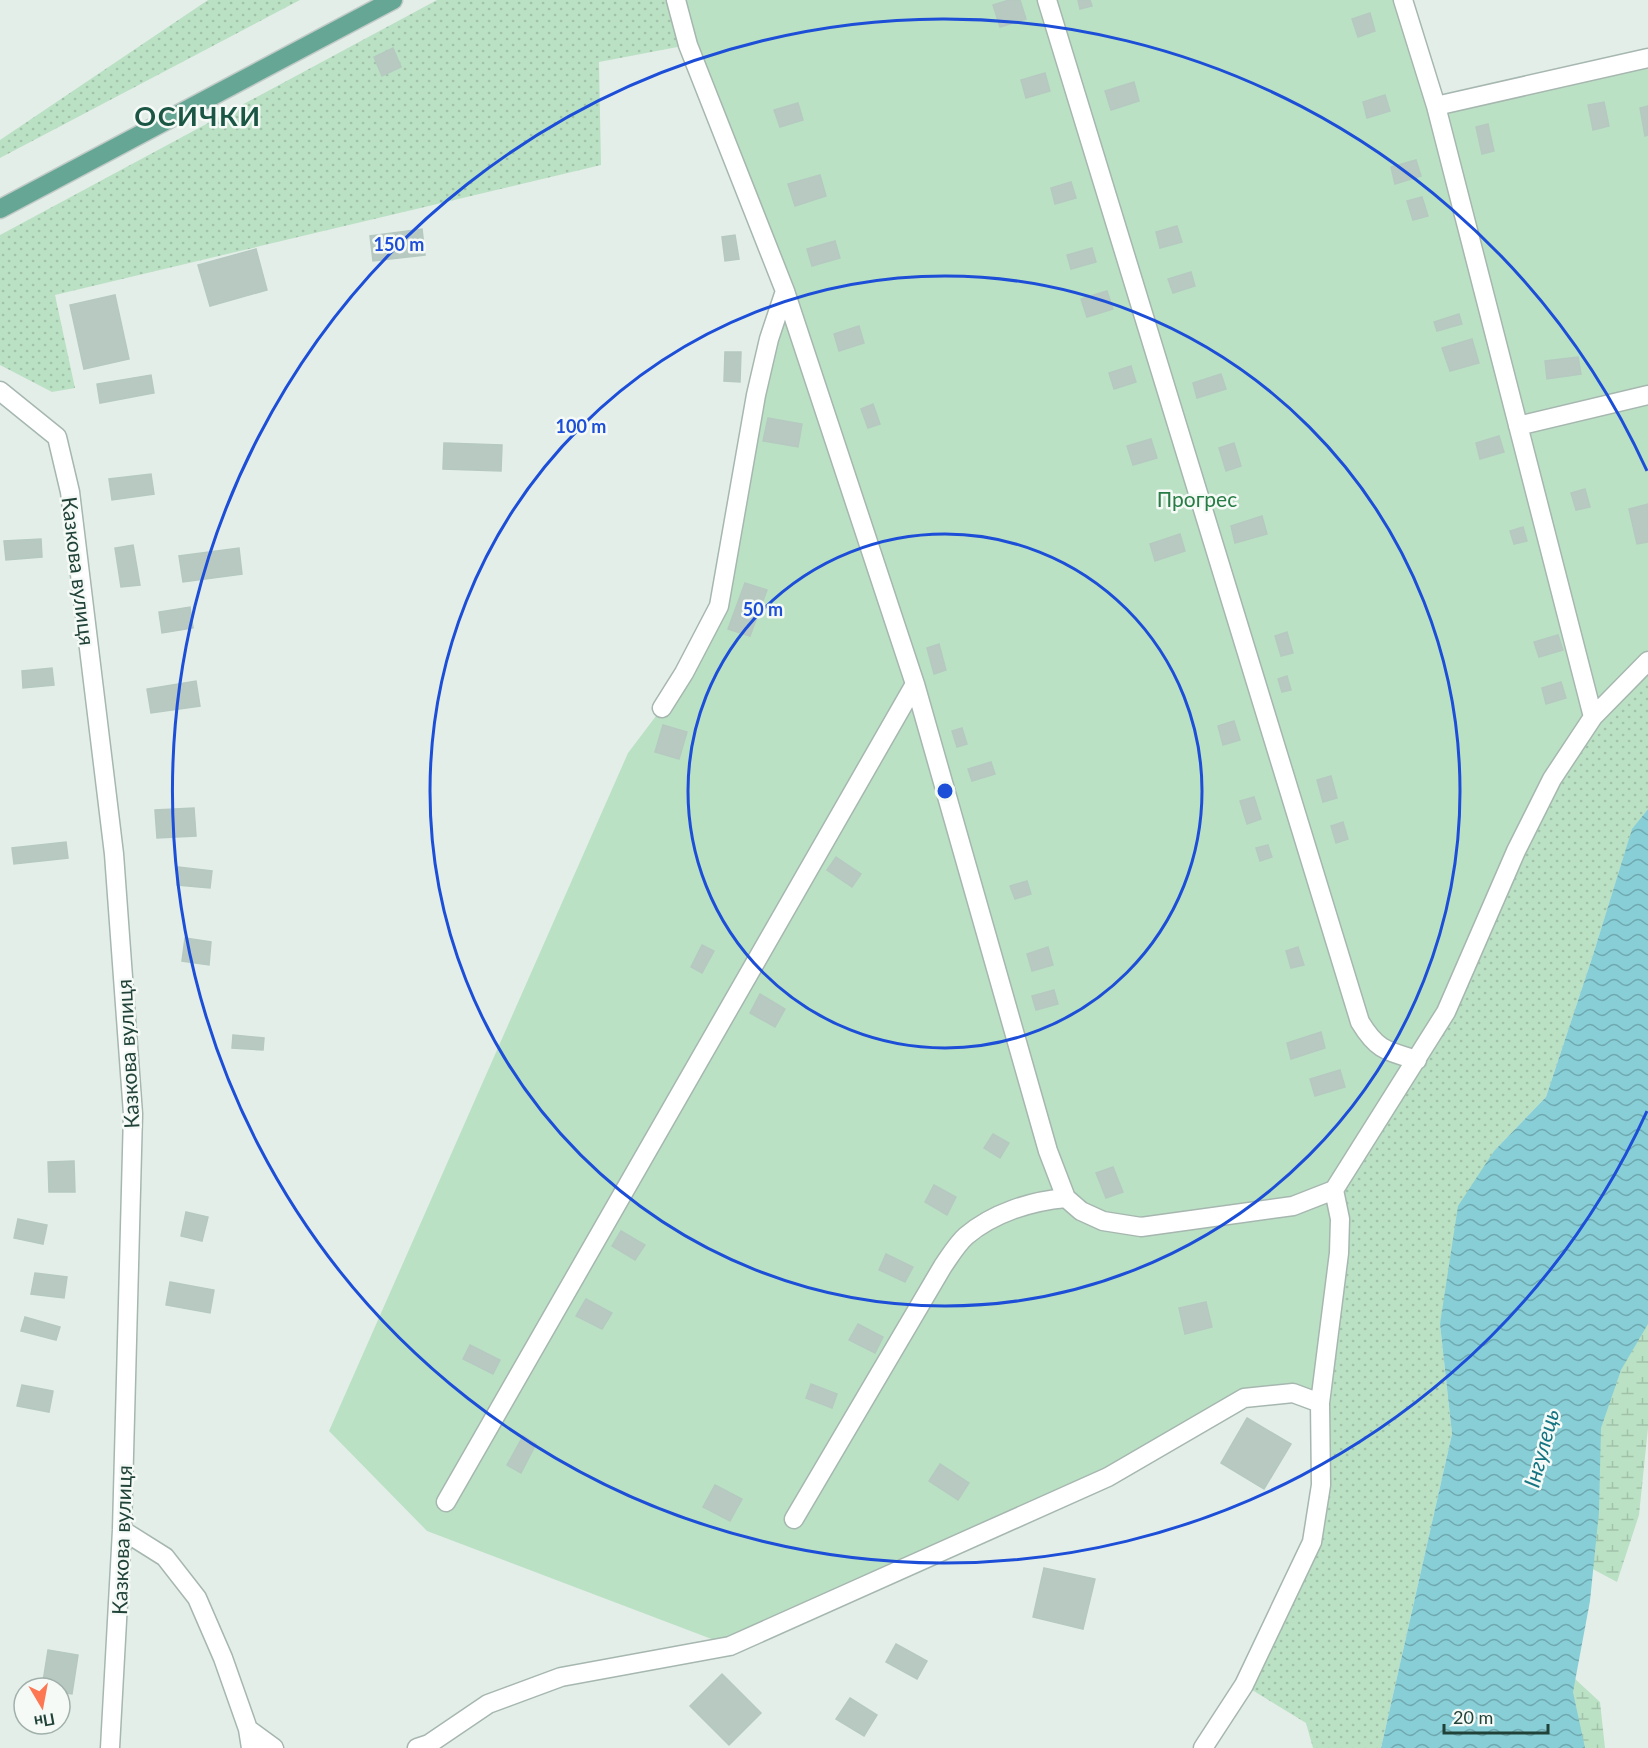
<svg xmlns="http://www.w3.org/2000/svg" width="1648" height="1748" viewBox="0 0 1648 1748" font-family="Lato,sans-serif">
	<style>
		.grass { fill: url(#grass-dots) }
		.wetland { fill: url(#wetland-marsh) }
		.garden { fill: #bbe1c4 }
		.water { fill: url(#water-waves) }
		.building { fill: #b8c9c2; stroke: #b5c9c0; stroke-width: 1.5 }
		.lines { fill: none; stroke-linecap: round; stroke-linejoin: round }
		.minor-casing { stroke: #a6b7b0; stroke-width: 21 }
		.major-casing { stroke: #c1cac7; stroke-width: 21 }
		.minor { stroke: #fff; stroke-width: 18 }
		.major { stroke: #65a794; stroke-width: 18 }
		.ring { fill: none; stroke: #1d4ed8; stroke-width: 3 }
		.labels { text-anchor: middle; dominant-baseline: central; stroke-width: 5; stroke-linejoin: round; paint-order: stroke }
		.park-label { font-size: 21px; fill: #287c45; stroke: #f5faf7 }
		.street-label { font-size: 21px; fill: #214238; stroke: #f5faf7 }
		.water-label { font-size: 22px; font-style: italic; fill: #167583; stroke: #f5faf7 }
		.district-label { font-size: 27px; font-weight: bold; letter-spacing: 1.5px; fill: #1b5645; stroke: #f5faf7 }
		.centre { fill: #1d4ed8; stroke: #f5faf7; stroke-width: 3 }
		.ring-label { font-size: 18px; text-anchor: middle; font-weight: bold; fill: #1d4ed8; stroke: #f5faf7; stroke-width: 5; stroke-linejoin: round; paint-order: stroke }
	</style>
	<defs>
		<pattern id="grass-dots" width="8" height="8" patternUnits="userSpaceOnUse" patternTransform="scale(1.5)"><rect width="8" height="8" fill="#bbe1c4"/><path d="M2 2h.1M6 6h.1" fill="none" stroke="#a0c2a9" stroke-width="1.8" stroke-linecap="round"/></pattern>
		<pattern id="wetland-marsh" width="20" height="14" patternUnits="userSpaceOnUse" patternTransform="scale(1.5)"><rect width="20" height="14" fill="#bbe1c4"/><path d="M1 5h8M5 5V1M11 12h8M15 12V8" fill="none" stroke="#a0c2a9"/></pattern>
		<pattern id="water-waves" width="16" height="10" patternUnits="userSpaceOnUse" patternTransform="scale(1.5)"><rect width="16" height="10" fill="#88ced7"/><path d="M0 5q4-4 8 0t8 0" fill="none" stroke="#6fa9af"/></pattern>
	</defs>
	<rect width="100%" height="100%" fill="#e4eee9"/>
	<!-- grass -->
	<path class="grass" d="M208,0H300L0,158V140Z
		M437,0H673L688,45L599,62L601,165L55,295L75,388L52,392L0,365V235Z
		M1648,661V809L1632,830L1593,955L1546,1097L1494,1151L1440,1324L1452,1434L1381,1748H1313L1306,1723L1244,1685L1312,1542L1334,1190L1552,779Z"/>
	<!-- wetland -->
	<path class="wetland" d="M1648,1280V1428L1639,1515L1617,1582L1572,1558L1599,1392Z
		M1560,1665L1600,1702L1605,1748H1523Z"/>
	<!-- garden -->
	<path class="garden" d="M673,0H1403L1436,106L1648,58V661L1593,717L1446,1012L1335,1190L1320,1403L1244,1398L1177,1438L730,1646L427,1531L329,1431L628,753L662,708L719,606L785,291Z"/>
	<!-- water -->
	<path class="water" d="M1648,809V1324L1621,1370L1601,1428L1599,1512L1590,1601L1573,1692L1585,1748H1381L1452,1434L1440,1324L1458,1206L1494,1151L1546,1097L1593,955L1632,829Z"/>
	<!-- building -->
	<path class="building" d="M1009,0H1020L1026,19L1000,27L993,5Z
		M1078,0H1090L1092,6L1080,9Z
		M1370,13L1375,31L1358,37L1352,19Z
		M393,48L401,67L382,76L374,57Z
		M1045,73L1050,91L1026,98L1021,80Z
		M1134,82L1139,101L1111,110L1105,91Z
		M1385,95L1390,111L1367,118L1363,102Z
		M1604,102L1609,126L1593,130L1588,105Z
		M798,103L803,120L780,127L774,110Z
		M1648,106V135L1645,136L1640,108Z
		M1488,124L1494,151L1482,154L1476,127Z
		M1416,160L1421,176L1395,184L1391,167Z
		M820,175L826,196L795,206L788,184Z
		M1071,182L1076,198L1055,204L1051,188Z
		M1422,197L1428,216L1413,220L1407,201Z
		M1177,226L1182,242L1160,248L1156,232Z
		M422,229L425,255L373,261L370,236Z
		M735,235L739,259L725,261L722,237Z
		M835,241L840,258L812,266L807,249Z
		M1092,248L1096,262L1071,269L1067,255Z
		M256,249L267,290L210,306L198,265Z
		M1191,272L1195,286L1173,293L1168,279Z
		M1107,291L1113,309L1087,317L1081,299Z
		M115,295L129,359L84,369L70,305Z
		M1459,314L1462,324L1437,331L1434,322Z
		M859,326L864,343L839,351L834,334Z
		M1472,339L1479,363L1450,371L1442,348Z
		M725,352H741L740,382L724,381Z
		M1578,357L1581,374L1547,379L1545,361Z
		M1131,366L1136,382L1114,389L1109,373Z
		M1221,374L1226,389L1197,398L1193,383Z
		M151,375L154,393L100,403L97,384Z
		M873,404L880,424L868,428L861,409Z
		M768,418L802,424L798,447L763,441Z
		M1499,436L1504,452L1480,459L1476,443Z
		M1151,439L1157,458L1133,465L1127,446Z
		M444,443L502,445L501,471L443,469Z
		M1234,443L1241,466L1226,471L1219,448Z
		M151,474L154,494L112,500L109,479Z
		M1585,489L1590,507L1576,510L1571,493Z
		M1648,504V542L1637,544L1629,509Z
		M1262,516L1267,534L1235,543L1231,526Z
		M1523,527L1527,541L1514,544L1510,531Z
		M1180,534L1185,551L1155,561L1150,544Z
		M41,539L42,557L6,560L4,541Z
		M133,545L140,585L121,587L115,548Z
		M239,548L242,574L183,582L179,556Z
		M745,583L767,590L750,636L728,629Z
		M190,607L193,628L162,633L159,612Z
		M1287,632L1293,653L1281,656L1275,636Z
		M1558,635L1563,650L1539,657L1534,642Z
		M939,644L946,670L934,674L927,648Z
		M52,668L54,685L23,688L22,671Z
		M1287,676L1291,690L1282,692L1278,679Z
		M196,681L200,706L151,713L147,689Z
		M1561,682L1566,698L1546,704L1542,688Z
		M1234,721L1240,740L1223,745L1218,726Z
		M663,725L687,732L679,759L655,752Z
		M962,728L967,744L957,747L952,731Z
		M991,762L995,774L972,781L968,769Z
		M1331,776L1337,798L1323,802L1317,780Z
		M1254,797L1261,819L1247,824L1240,801Z
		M194,808L196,836L157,838L155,810Z
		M1343,822L1348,839L1336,843L1331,826Z
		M66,842L68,858L14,864L12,848Z
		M1268,845L1272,857L1260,861L1256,848Z
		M836,857L861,874L852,887L827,870Z
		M178,867L212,871L210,888L177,885Z
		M1027,881L1031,894L1015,899L1010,886Z
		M185,938L211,942L209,965L182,961Z
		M702,945L714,951L702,973L691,967Z
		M1048,947L1053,965L1032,971L1027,954Z
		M1298,947L1304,965L1291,968L1286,951Z
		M1054,990L1058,1004L1036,1010L1032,996Z
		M760,994L785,1009L775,1027L750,1013Z
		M1321,1032L1325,1048L1291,1059L1287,1043Z
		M233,1035L264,1038L263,1050L232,1048Z
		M1340,1070L1345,1087L1315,1096L1310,1079Z
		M993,1134L1009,1143L1000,1158L984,1148Z
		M74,1161L75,1192H49L48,1162Z
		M1113,1167L1123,1192L1106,1198L1096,1173Z
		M934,1185L956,1197L947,1215L925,1202Z
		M186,1212L208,1217L202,1241L181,1236Z
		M18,1219L47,1225L43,1244L14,1238Z
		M621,1231L645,1245L635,1260L612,1246Z
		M886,1254L913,1267L905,1282L879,1270Z
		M35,1273L67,1277L64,1298L31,1294Z
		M170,1282L214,1290L210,1313L166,1305Z
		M586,1299L612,1313L602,1329L576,1316Z
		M1206,1302L1212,1327L1185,1334L1179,1308Z
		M25,1317L60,1327L56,1340L21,1331Z
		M858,1324L883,1337L875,1353L849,1340Z
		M470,1345L500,1360L493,1374L463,1359Z
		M811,1384L837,1394L832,1408L806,1398Z
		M22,1385L53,1391L49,1412L17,1406Z
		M1247,1418L1291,1444L1264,1489L1221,1463Z
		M523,1436L536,1444L521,1473L507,1465Z
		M940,1464L969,1483L958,1500L929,1481Z
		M715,1485L742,1499L730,1521L703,1507Z
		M1044,1568L1095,1579L1083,1629L1033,1617Z
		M896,1644L927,1661L917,1679L886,1662Z
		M48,1650L78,1655L72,1694L60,1692V1688H42Z
		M722,1674L761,1713L729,1745L690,1706Z
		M850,1698L877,1715L864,1736L836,1719Z"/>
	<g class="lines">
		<defs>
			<path id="minor" d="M676,0L688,45L785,291L915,684L1048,1151L1066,1198L1081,1211L1103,1221L1141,1227L1293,1206L1334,1190L1446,1012L1516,851L1552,779L1593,717L1648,661
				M1047,0L1360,1022C1377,1050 1386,1051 1417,1060
				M1403,0L1436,106L1593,717
				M1436,106L1648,58
				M0,391L57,437L70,492L114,854L133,1114L122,1530L110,1748
				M1518,426L1648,395
				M662,708L684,673L719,606L756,395L769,339L785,291
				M446,1502L915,684
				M794,1519L943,1266C950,1256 957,1244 966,1236C993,1213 1031,1201 1066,1198
				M122,1530L165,1557L197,1598L223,1658L248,1729L251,1748
				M248,1729L274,1748
				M417,1748L429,1744L488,1704L561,1677L730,1646L1108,1477L1244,1398L1293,1393L1320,1403
				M1203,1748L1244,1685L1312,1542L1321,1485L1320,1403L1339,1253L1340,1219L1334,1190"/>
			<path id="major" d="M0,209L393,0"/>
		</defs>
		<!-- minor casing -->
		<use href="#minor" class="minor-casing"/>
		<!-- major casing -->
		<use href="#major" class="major-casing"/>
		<!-- minor -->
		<use href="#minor" class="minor"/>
		<!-- major -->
		<use href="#major" class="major"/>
	</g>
	<!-- distance rings -->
	<g class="ring">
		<circle cx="945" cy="791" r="257"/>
		<circle cx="945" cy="791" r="515"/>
		<path d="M1647 1111A772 772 0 1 1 1647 471"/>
	</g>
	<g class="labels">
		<!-- park labels -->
		<g class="park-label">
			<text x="1197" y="498">Прогрес</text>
		</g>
		<!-- street labels -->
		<g class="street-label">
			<text transform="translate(79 571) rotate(83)">Казкова вулиця</text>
			<text transform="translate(127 1054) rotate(-93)">Казкова вулиця</text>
			<text transform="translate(121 1540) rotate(-88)">Казкова вулиця</text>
		</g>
		<!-- water labels -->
		<g class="water-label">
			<text transform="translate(1541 1448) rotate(-75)">Інгулець</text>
		</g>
		<!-- district labels -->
		<g class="district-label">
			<text x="198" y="115">ОСИЧКИ</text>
		</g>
	</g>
	<circle cx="945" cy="791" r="9" class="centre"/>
	<g class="ring-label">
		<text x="399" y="251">150 m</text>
		<text x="581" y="433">100 m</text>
		<text x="763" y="616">50 m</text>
	</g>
	<!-- north arrow -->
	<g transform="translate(42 1706) rotate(170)"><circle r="28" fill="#f5faf7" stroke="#a0b0ab" stroke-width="1.5"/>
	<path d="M0-4.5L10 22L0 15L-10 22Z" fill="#fd7753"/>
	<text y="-9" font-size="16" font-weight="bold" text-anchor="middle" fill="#214238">Пн</text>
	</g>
	<!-- scale -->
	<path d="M1444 1724v9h104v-9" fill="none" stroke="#214238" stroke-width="3"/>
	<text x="1453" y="1724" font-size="18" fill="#214238" stroke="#f5faf7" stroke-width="4.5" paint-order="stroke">20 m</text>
</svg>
